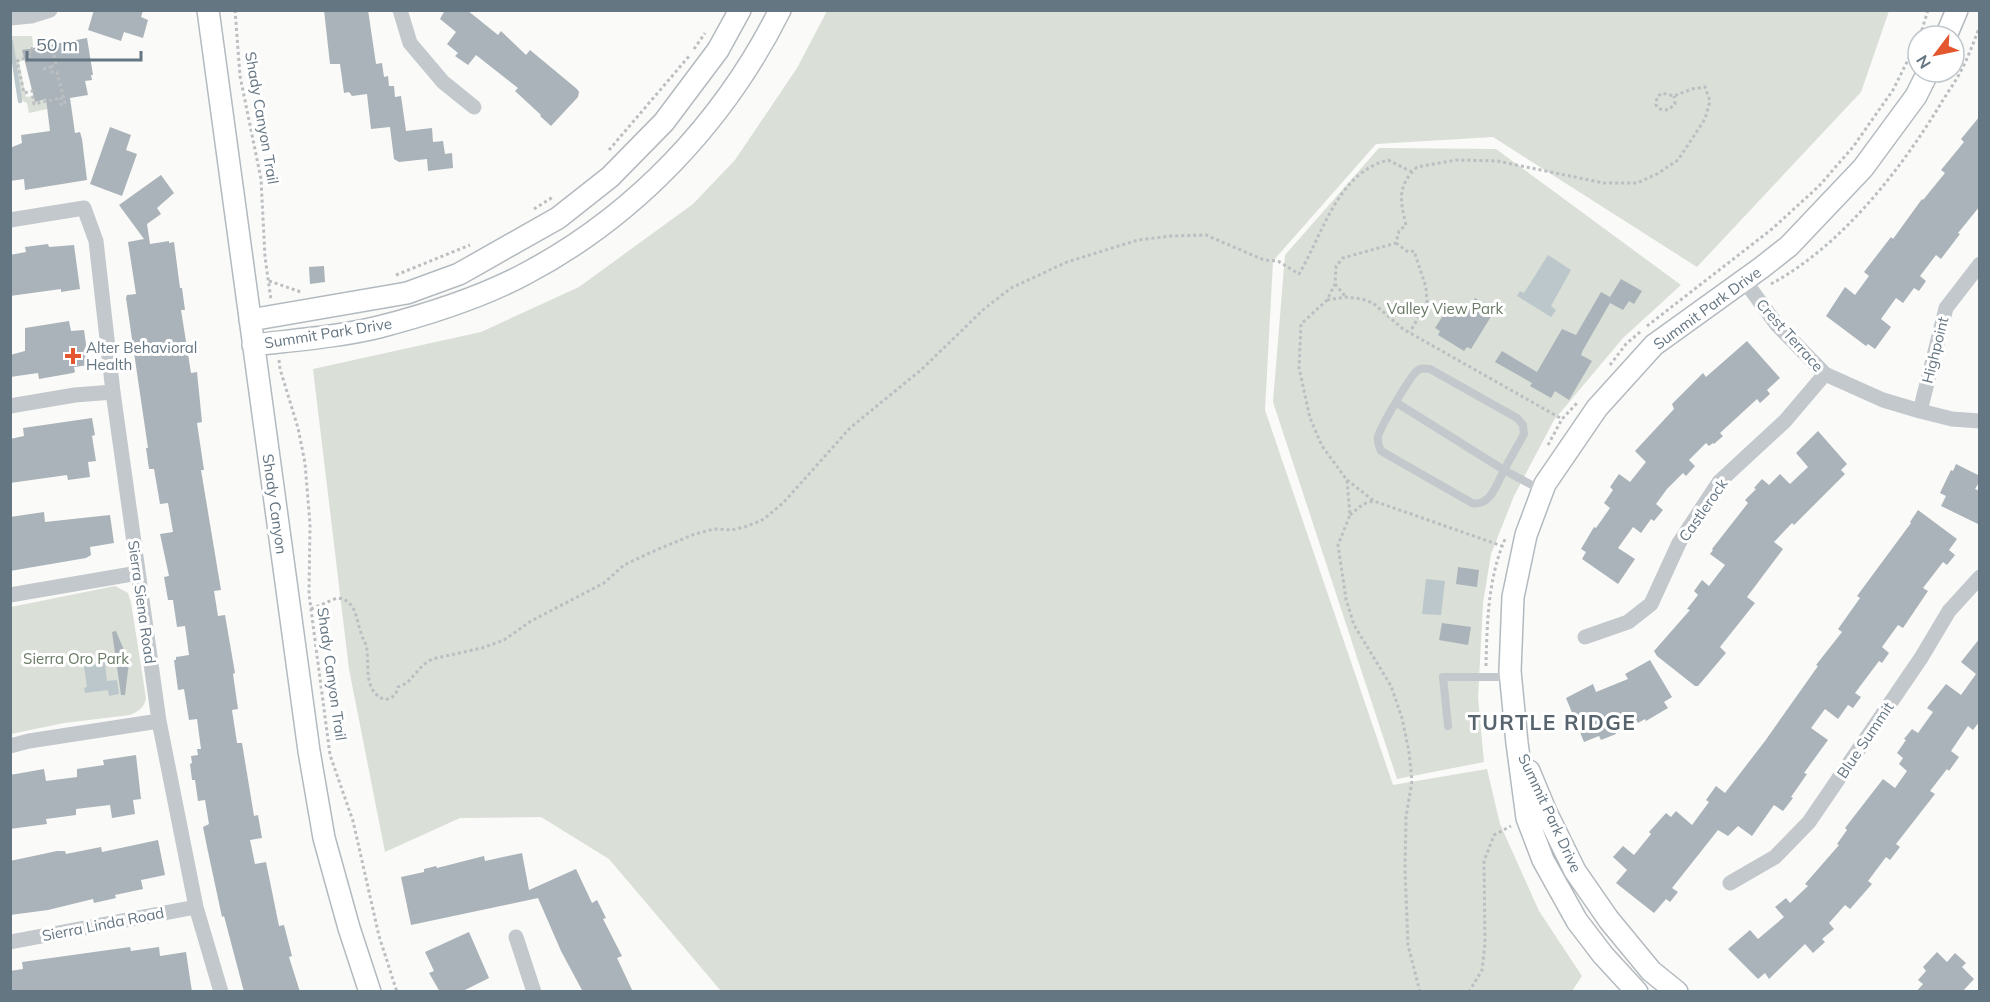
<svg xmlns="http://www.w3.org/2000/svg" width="1990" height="1002" viewBox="0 0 1990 1002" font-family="Mulish,sans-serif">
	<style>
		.green { fill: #dadfd7 }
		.water { fill: #bbc7cb }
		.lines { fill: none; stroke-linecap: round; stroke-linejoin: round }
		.stream { stroke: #bbc7cb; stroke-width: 4.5 }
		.building { fill: #aab3b9 }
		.secondary-casing { stroke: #b3babf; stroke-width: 24 }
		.path { stroke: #bbbfc2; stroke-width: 3; stroke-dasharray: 3 3; stroke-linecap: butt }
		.lane { stroke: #c3c8cc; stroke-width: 8 }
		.street { stroke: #c3c8cc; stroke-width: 15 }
		.secondary { stroke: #fff; stroke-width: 21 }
		.poi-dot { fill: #e4572e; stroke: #fff; stroke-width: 2 }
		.labels { text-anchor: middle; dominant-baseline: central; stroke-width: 6; stroke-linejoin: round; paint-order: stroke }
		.street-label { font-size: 15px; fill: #657683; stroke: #fff }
		.park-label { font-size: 15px; fill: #687a64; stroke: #fff }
		.poi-label { font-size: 15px; fill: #657683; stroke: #fff; text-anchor: start }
		.district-label { font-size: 21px; font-weight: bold; letter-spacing: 1.5px; fill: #57646e; stroke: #fff }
	</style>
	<rect width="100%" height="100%" fill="#fafaf8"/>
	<!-- green -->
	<path class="green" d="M827,11H1889L1861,92L1697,267L1493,137L1376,144L1273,261L1265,410L1393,785L1487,769L1500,824L1539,911L1582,976L1572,991H721L609,859L541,817L460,818L385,852L349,669L313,369L481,332L579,287L693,204L735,160L797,68Z
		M10,36H32L33,46L28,48L29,58L19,62L26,97L33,96L35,102L59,96L61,106L29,113L27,103L24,102L20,97Z
		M1379,148L1496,149L1681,285L1623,338L1554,420L1514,496L1491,554L1483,603L1478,698L1484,762L1397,779L1273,402L1285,255Z
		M115,586L128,593L131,603L146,698C144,708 139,711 130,715L64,723L11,734V607Z"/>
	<!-- water -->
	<path class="water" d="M1548,255L1571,270L1551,306L1556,310L1551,317L1517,296L1520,291L1524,293Z
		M1426,579L1445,581L1441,615L1422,614Z
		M104,656L107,681L117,680L119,694L109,696L108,690L85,693L84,688L87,687L83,659Z"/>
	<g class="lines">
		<!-- stream -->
		<path class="stream" d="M11,42L20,101"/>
	</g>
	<!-- building -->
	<path class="building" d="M94,10H143L141,17L148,20L143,38L124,32L121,41L88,30Z
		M324,10H368L376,64L382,63L384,77L388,76L389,86H394L395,97L401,96L406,131L432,128L433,142L443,141L445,154L452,153L453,168L428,171L427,159L399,162L394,159L390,127L371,129L367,94L352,96L349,92L344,93L340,64H330Z
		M445,10H467L498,35L501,31L526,55L530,50L577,89L579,92L578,97L551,126L540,116L541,115L515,91L518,88L476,55L468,65L455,56L458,53L447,44L456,32L440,19Z
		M87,38L93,75H91L92,80L85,81L88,95L70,98L75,133L80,132L82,139L87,180L25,190L24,179L10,181V148L22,143L21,135L50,131L46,99L35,102L22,50Z
		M1980,116V206L1958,233L1960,234L1941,259L1936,255L1920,276L1926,281L1919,291L1914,288L1903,303L1896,298L1881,319L1891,327L1875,349L1868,344L1866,346L1826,316L1845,287L1855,295L1869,276L1864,272L1891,237L1893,239L1922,199L1923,200L1945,173L1941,170L1964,142L1961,139Z
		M110,127L131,135L126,150L137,154L122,196L90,184Z
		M161,175L174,193L157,208L161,214L147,224L150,244L169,241V243L174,242L180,288H182L185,310H181L191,373L197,372L202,422L197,423L204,470H201L221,590L214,591L218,616L225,615L235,673L233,674L238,709L232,710L237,743H242L254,816L258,815L262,838L250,840L255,864L266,862L279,926L284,925L292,956L289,957L300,992H244L224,916L222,917L207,847L203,827L209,824L205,800L198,801L195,780H192L190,764L192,763L191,756L198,755L197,749H201L197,719L189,720L184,689L178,690L174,660H176V657L189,655L185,626L177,627L173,600H168L164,577L169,576L160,534L173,532L168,503L160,504L154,469H149L146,448H148L126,298L127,295L136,294L128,242L144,239L119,205Z
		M48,244L49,247L74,245L80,289L61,292V289L10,296V255L26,252L25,247Z
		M324,266L325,282L310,284L309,267Z
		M1621,279L1642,291L1634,304L1629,301L1623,310L1610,303L1583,350L1581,355L1592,361L1569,400L1555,391L1551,398L1530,386L1532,383L1495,362L1502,351L1537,372L1562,329L1576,335L1601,292L1610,297Z
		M1475,298L1495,310L1471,349L1467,347L1464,351L1438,335L1440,331L1435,328L1449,306L1465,315Z
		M69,321L71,331L84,330L89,365L74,367L75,372L73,373L39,379L38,373L10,377V355L25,351V328Z
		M1747,341L1780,378L1767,390L1770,394L1760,403L1757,399L1720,433L1723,436L1714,444L1713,443L1709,446L1706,443L1689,460L1695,466L1686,476L1683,473L1667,489L1656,504L1663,510L1654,521L1651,519L1641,533L1633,527L1618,548L1635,559L1618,584L1582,559L1586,552L1581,549L1594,527L1596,528L1610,508L1604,503L1613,490L1610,487L1619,474L1630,482L1646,462L1635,451L1674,409L1672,404L1703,373L1706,377Z
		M92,418L95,435L92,436L96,461L88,462L90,477L68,480L67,475L10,483V439L24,436L23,428Z
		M1818,431L1847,464L1841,470L1845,474L1794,525L1792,523L1774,542L1783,549L1747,597L1755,603L1720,647L1726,653L1698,686H1695L1657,656L1654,651L1690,610L1687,609L1698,595L1694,591L1702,580L1709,586L1725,565L1710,554L1713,550L1712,549L1748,503L1745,500L1756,489L1754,488L1762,479L1769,485L1780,474L1790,484L1808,467L1796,453Z
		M1956,464L1980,476V481L1975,489L1980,491V525L1941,506L1946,496L1940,493L1951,470L1953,471Z
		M1918,510L1957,539L1949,550L1955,555L1947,565L1943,562L1923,588L1928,591L1903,628L1898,625L1882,647L1889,653L1882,663L1879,661L1855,693L1861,697L1853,708L1848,705L1838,719L1825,709L1811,728L1828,740L1804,773L1807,774L1791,797L1793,798L1783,811L1774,805L1752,836L1738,826L1728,836L1718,830L1672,888L1678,892L1670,902L1666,899L1654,913L1616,883L1627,870L1613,857L1623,846L1634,855L1651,834L1649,832L1666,813L1671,817L1676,811L1692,825L1709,802L1706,800L1716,786L1725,793L1765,741L1818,666L1816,665L1842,632L1838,629L1860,598L1857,596L1911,523L1910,522Z
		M44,512L45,522L110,515L114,543L90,547L91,555L86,558L10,571V517Z
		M1458,567L1479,570L1477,587L1456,584Z
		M1442,623L1471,627L1468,645L1439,640Z
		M116,631L129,662L125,695H121L112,632Z
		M1980,638V721L1973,730L1968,726L1951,751L1959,757L1949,771L1947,769L1930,791L1935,794L1896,844L1900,847L1890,860L1886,857L1868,881L1872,884L1850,909L1845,905L1829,923L1834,929L1822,939L1825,942L1813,953L1805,944L1769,979L1765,973L1758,979L1728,949L1750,930L1758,939L1784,917L1775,907L1786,898L1790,903L1808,886L1805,884L1839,845L1837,844L1847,830L1845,828L1883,779L1895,788L1907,771L1899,764L1903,758L1897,753L1906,740L1904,739L1912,729L1918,733L1933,712L1927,708L1946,684L1961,695L1976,674L1961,662Z
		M1650,660L1672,697L1664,702L1668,708L1646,721L1645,719L1638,723L1631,713L1611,721L1616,734L1601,740L1599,736L1584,742L1566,698L1593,684L1596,692L1628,679L1625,674Z
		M136,755L141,799L133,800L135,814L112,818L110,805L76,809V815L46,819L47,824L10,829V775L44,769L46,781L77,777V769L104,765L103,760Z
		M158,840L165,875L141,880L143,889L115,895L116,898L94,903L93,899L48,910L10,915V861L57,851H65L66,854L101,847L102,852Z
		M522,853L529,890L576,869L592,903L597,900L606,918L603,919L622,956L617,958L633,992H583L561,951L538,898L411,925L401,877L424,872V869L436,866L437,868L484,856L485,861Z
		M469,932L489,978L461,992H440L429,973L434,971L425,952Z
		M130,947L131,951L159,947L160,956L186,952L192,992H10V971L23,969L22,962Z
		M1937,952L1947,962L1955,953L1966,963L1962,967L1974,979L1962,992H1916L1923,984L1918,980L1926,971L1923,967Z"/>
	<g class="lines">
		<defs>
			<path id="secondary" d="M208,10L309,751L324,838L349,928L370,992
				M1946,36L1957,10
				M250,320L407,293L459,274L558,218L610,177L664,122L718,50L740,10
				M253,345C295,340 338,337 379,327C429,314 480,298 525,274C635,216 724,122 780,10
				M1529,771L1546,812L1575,871L1609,920L1651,971L1677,992
				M1637,992L1603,955L1577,921L1543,860L1527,818L1517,743L1510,671L1513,597L1526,535L1545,484L1597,408L1654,345L1761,268L1789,246L1863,168L1916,96L1928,72"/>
		</defs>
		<!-- secondary casing -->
		<use href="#secondary" class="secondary-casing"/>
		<!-- path -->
		<path class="path" d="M235,10L240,76L261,179L265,257L271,300
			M1922,33L1931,34
			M1920,36L1928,10
			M39,47L29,49L31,56L17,61L24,93L32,91L34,104L60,98
			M694,49L705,33
			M51,67L56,64L53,50
			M43,69L51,67L52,72H57L66,107
			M61,97V106
			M609,150L690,55
			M534,209L553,197
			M1396,243L1408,252L1414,251L1426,287L1427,302L1410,332
			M396,275L470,245
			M269,281L301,292
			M1335,284L1345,296
			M1771,284C1841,246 1899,172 1940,105C1947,93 1956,81 1962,69C1969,55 1974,41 1980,26
			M1327,300L1346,297L1362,299L1373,303L1403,329L1562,419
			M1647,326L1772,229L1819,186L1853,147L1893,90L1918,40
			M279,360L280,369L298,428L305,463L310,524L309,594L330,755L353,821L379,936L397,992
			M1610,365L1626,344L1640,332
			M1548,445L1562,419L1578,402
			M1347,480L1374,501L1502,546
			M1350,515L1363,504L1373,501
			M311,609L337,598C356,599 356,619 361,633C363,640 367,644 367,651C369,670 364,691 385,700C393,697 396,696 398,687L407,683L423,665L432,659L482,648L504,640L531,621L604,583L624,565L656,550L695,534L714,529L732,530L748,526L764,519L784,502L850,428L922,369L984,309L1011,288L1067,262L1138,240L1171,236L1206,235L1264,260L1278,261L1299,274C1323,234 1337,173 1388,160L1412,172
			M1486,666C1487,623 1488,576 1506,537
			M1420,992L1408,945L1405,870L1406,817L1412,781L1409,752L1402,718L1391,686L1354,625L1346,599L1338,545L1350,515L1347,480L1322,446L1310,418L1299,368L1301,324L1327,300L1335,284L1336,266L1343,258L1396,243L1399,231L1406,225C1400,200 1397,186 1417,167L1456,160L1497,161L1604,183H1637L1657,174L1678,160L1705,119L1710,101L1705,87L1692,89L1674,96L1662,93L1657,97L1656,105L1659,109L1668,110L1675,104L1674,96
			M1469,992L1482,970L1485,944L1484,861L1494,835L1511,826"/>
		<!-- lane -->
		<path class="lane" d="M1397,403L1504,470C1497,484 1490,507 1472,503L1381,451C1379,446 1377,443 1378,437C1379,429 1411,375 1417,371C1421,367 1425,369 1430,369L1517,418L1523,425L1524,434L1504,470L1541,490
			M1448,726L1443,677H1508"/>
		<!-- street -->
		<path class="street" d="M400,10L410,43L443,82L474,107
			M10,18L31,16L50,10
			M10,220L84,208L96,241L113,392L159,721L196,907L221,992
			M1744,280L1777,325L1825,374L1883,400L1920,411L1952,419L1980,421
			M10,406L75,395L113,392
			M1920,411L1946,308L1980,264
			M10,595L138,573
			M1585,637L1628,622L1651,604L1679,543L1719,482L1785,421L1825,374
			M10,746L29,741L159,721
			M1730,883L1775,857L1809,822L1921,658L1949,611L1980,577
			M516,937L534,992
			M10,942L196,907"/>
		<!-- secondary -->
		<use href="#secondary" class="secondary"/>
	</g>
	<!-- markers -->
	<path class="poi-dot" d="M70 347h6v6h6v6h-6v6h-6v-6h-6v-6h6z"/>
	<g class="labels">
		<!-- street labels -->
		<g class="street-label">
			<text transform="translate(262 118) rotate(80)">Shady Canyon Trail</text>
			<text transform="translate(1707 308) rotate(-36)">Summit Park Drive</text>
			<text transform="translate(328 333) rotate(-9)">Summit Park Drive</text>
			<text transform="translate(1790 335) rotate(48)">Crest Terrace</text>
			<text transform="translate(1935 350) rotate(-76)">Highpoint</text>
			<text transform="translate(275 504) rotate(82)">Shady Canyon</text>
			<text transform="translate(1703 510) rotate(-55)">Castlerock</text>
			<text transform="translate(142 602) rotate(82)">Sierra Siena Road</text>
			<text transform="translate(332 674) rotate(82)">Shady Canyon Trail</text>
			<text transform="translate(1865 740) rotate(-56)">Blue Summit</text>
			<text transform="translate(1550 813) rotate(65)">Summit Park Drive</text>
			<text transform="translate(103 924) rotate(-11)">Sierra Linda Road</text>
		</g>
		<!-- park labels -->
		<g class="park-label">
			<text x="1445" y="308">Valley View Park</text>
			<text x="76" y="658">Sierra Oro Park</text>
		</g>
		<!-- poi labels -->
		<g class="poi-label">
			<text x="86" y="347">Alter Behavioral<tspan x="86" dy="17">Health</tspan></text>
		</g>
		<!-- district labels -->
		<g class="district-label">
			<text x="1552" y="722">TURTLE RIDGE</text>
		</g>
	</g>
	<!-- border -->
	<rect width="1990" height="1002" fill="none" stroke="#657683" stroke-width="24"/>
	<!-- north arrow -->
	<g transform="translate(1936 54) rotate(238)"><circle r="28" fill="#ffffff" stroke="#c1c8cd" stroke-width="1.5"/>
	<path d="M0-4.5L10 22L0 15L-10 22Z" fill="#e4572e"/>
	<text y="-9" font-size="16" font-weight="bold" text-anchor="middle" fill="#657683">N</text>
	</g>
	<!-- scale -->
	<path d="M27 51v9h114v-9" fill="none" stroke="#657683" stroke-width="3"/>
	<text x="36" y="51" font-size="18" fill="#657683" stroke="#ffffff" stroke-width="4.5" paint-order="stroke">50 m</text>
</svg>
